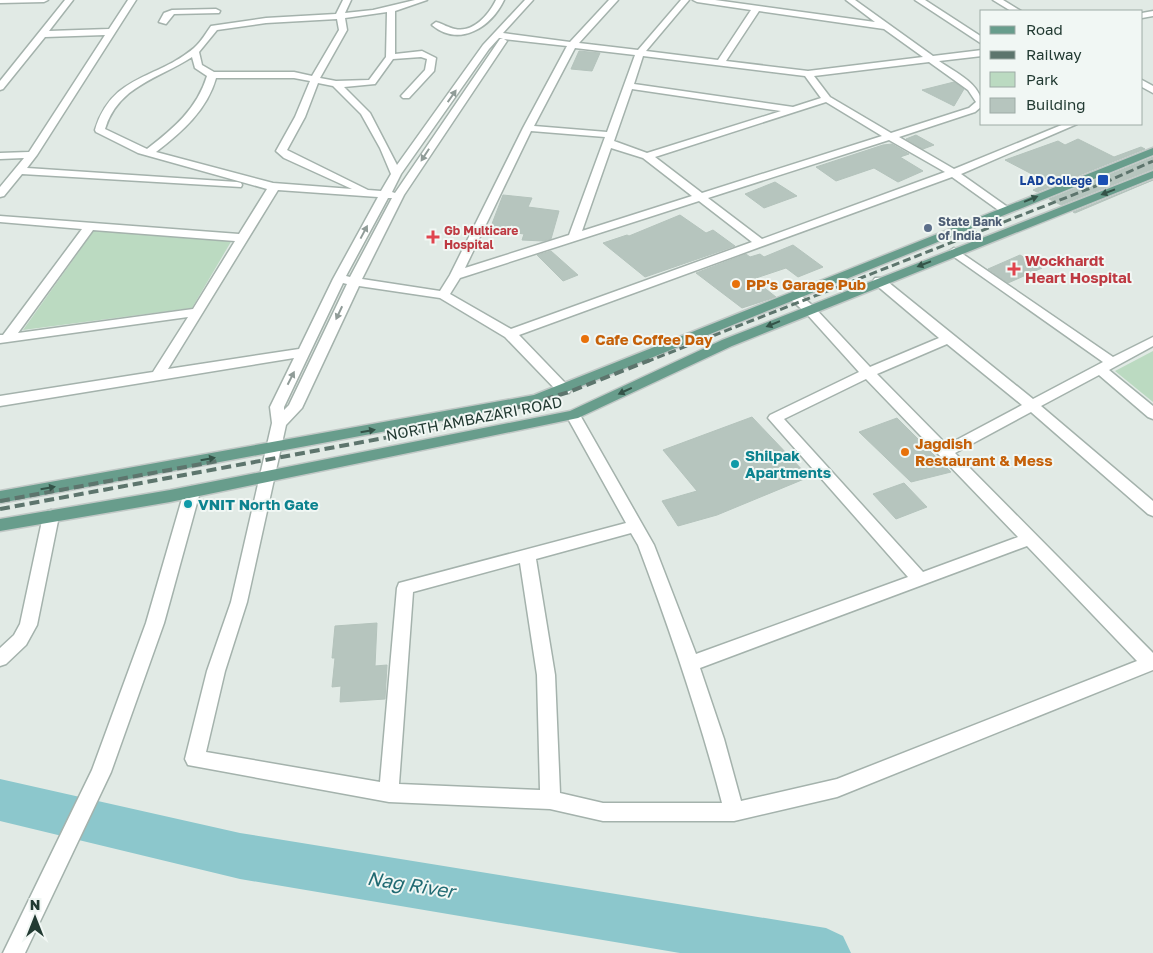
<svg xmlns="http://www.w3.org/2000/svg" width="1153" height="953" viewBox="0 0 1153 953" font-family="'Golos Text',sans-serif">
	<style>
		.green { fill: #bbdac1 }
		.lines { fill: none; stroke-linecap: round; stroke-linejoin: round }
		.river { fill: #8cc7cc; fill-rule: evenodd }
		.building { fill: #b6c5be; stroke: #b4c3bc }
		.minor-casing { stroke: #a4b2ac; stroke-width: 3 }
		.major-casing { stroke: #c1c8c6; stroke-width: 3 }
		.minor { fill: #fff; fill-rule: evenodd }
		.major { fill: #689d8c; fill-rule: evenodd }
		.rail-far1 { stroke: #5d756d; stroke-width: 3; stroke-dasharray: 8 4; stroke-linecap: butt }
		.rail { stroke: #5d756d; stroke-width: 4; stroke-dasharray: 10 5; stroke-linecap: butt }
		.oneway { fill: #909c98 }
		.oneway2 { fill: #345348 }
		.transit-dot { fill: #1a4fb4; stroke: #f1f7f4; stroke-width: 2 }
		.service-dot { fill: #5c6f8a; stroke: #f1f7f4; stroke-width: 2 }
		.health-dot { fill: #e0444e; stroke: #f1f7f4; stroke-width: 2 }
		.food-dot { fill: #e8710a; stroke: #f1f7f4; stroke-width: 2 }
		.culture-dot { fill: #0f9aa8; stroke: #f1f7f4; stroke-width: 2 }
		.labels { text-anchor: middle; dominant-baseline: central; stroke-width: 4; stroke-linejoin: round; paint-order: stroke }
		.far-transit-label { font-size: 12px; font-weight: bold; fill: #164399; stroke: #f1f7f4; text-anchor: end }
		.far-service-label { font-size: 12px; font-weight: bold; fill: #4e5e75; stroke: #f1f7f4; text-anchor: start }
		.far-health-label { font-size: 12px; font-weight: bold; fill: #be3a42; stroke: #f1f7f4; text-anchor: start }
		.health-label { font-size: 15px; font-weight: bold; fill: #be3a42; stroke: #f1f7f4; text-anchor: start }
		.food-label { font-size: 15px; font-weight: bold; fill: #c56008; stroke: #f1f7f4; text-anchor: start }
		.street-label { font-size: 15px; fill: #223a32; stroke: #f1f7f4 }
		.culture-label { font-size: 15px; font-weight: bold; fill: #0d838f; stroke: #f1f7f4; text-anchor: start }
		.near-water-label { font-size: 19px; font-style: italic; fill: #206a72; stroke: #f1f7f4 }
	</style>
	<rect width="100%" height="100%" fill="#e1eae5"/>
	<!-- green -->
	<path class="green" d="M95,229L232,240L192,308L23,330Z
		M1153,351V402L1115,371Z"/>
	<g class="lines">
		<!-- river -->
		<path class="river" d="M0,779L240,833L826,928L843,936L851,953H680L240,879L0,821Z"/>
	</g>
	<!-- building -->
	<path class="building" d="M579,51L600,53L592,71L571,69Z
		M954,82L964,89L954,106L922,90Z
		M916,135L934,145L923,149L906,139Z
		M1078,139L1114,157L1141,147L1145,149L1037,192L1033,190L1049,183L1005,160L1058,141L1065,145Z
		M892,144L909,154L900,157L923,171L898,182L874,168L836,181L816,167L883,145Z
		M1153,157V169L1061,205L1049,199Z
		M1153,180L1075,213L1073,212Z
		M775,182L797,196L764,208L745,194Z
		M503,195L532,198L528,207L559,211L551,239L543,241L522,240L524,234L490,229Z
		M680,215L706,233L713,230L735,246L645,277L603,243L627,235L629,236Z
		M793,245L823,267L798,277L786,268L753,279L776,297L742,308L696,273L746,254L750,257L760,254L764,257Z
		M551,251L578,275L563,281L537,255Z
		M1020,255L1042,268L1008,283L988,269Z
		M752,417L809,477L717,515L678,526L662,501L697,491L663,450Z
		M897,418L951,472L911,482L859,432Z
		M904,483L927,507L896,519L873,494Z
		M377,623L375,666L387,665L385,699L340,702L341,686L332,687L335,658H332L335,626Z"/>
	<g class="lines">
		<defs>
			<path id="minor" d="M0,0H48L44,2L0,3Z
				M65,0H73L49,31L109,29L128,0H136L37,155L27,168L237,182L241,183L242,185L241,187L22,174L4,196L0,197V187L24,158L0,159V153L29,152L105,35L45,37L3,89L0,90V81Z
				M343,0H351L345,13L373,10L415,0H427L395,11V54L422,51L436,58L434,71L409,98H403L401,96L425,70L427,59L421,57L393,59L375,84L344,87L370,113L397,165L483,45L525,0H533L503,33L570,42L609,0H618L579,43L638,50L681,0H689L646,51L718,60L751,10L697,2L693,0H715L875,22L846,0H855L933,56L982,50V56L939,61C956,73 982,84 982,106L975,112L899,137L954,169L1064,124H1077L961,174L1009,208L1011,210L1009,212H1001L952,177L519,335L569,387L571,390L569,393H559L505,337L440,298L359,286L302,408L286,425L247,602L225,671L206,752L380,782L397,588L399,583L626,523L566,415L568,412H578L580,415L654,545L696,654L908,577L768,418L770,415L859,372L805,312L790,299L788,296L790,293H798L813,306L870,367L939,338L875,284L873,281L875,278H883L1033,399L1103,362L950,254L948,252L954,248L1113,357L1153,337V346L1109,370L1153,406V419L1148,417L1099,375L1041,406L1153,501V516L1148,514L1031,412L955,453L1153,653V670L837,797L734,821H603L550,809L389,802L188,765L185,759L207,671L231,602L272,423L270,407L294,358L0,406V396L153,372L188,317L0,343V335H3L82,229L0,222V216L239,234L267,189L138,153L96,132L95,130C112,74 156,80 194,48C201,42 206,33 211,26L266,18L336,14ZM759,11L884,29L923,57L808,71L726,61ZM387,12L386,57L369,80L336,81L320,78L347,30L345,18ZM337,19L339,30L312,76L294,72H214L202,65L199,52L217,30L266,23ZM499,38H503L500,39L395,193L392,192L401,174L489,49ZM504,39L567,46L523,128L450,275L440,291L362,279L404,195L507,41ZM575,48L635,55L607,132L534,126ZM643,56L805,76L821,98L793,107L634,84ZM192,57L195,68L207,76C197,109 173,129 147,149L105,129C118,86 158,79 192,57ZM929,62L968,90L976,102L969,108L891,133L830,97L814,76ZM216,78H294L310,81L295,117L276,151L284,158L352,189L273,183L156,152C182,132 207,110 216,78ZM318,83L333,86L361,114L380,148L391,174L381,191L368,190L287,150L305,117ZM632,89L781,111L647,153L614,141ZM826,102L882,136L702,193L655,157ZM531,131L605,137L569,235L465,268ZM889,140L945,172L762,239L708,198ZM611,148L643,158L692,196L582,231ZM278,190L378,197L333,279L299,349L168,369ZM388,198H392L350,277L346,276ZM699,201L752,242L511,329L450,294L460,278ZM93,230L235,241L193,309L18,333ZM343,283L347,284L289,405L284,410V407ZM947,344L1022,405L947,445L877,374ZM866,379L1018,537L923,572L784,419ZM631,533L638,545C670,630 699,715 722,803H603L560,793L555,675L536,559ZM1027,546L1137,661L837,779L741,801L724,739L700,668ZM520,563L537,675L540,790L399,784L413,592Z
				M496,0H504C491,27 460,48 432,25L436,22C443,24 449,28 455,29C474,33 489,14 496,0Z
				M915,0H925L982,37V44Z
				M993,0H1003L1021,11H1011Z
				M216,9L220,11L219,13L174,14L166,24L159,22L164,13L172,10Z
				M1153,11V16L1142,18V13Z
				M1142,80L1153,86V93L1142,87Z
				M192,486L197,488L200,492L164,623L111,772L25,953H3L92,770L146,623L184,492L187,488Z
				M51,510L57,512L59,516L37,625L26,645L6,664L0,666V648L14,635L20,624L43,516L45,512Z"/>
			<path id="major" d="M1153,148V155L542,402L0,503V491L534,395Z
				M1153,171V178L732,346L578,418L170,502L0,531V519L170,490L570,411L722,340Z"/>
		</defs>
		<!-- minor casing -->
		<use href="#minor" class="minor-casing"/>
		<!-- major casing -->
		<use href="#major" class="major-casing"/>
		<!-- minor -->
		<use href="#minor" class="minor"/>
		<!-- major -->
		<use href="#major" class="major"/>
		<!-- rail-far1 -->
		<path class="rail-far1" d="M646,362L1106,182L1153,161"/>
		<!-- rail -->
		<path class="rail" d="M0,501L218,461
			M0,509L406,434L489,416L569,392L650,360"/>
	</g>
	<!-- one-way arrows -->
	<defs><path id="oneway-solid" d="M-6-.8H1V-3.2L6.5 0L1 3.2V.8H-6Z" transform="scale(1.25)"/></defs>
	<g class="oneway">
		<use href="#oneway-solid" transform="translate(452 96) rotate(-55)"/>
		<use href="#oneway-solid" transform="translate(425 155) rotate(123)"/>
		<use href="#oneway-solid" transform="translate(364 232) rotate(-62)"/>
		<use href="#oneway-solid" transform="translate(339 313) rotate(115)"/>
		<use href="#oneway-solid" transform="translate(291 378) rotate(-63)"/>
	</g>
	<g class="oneway2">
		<use href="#oneway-solid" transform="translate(1108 192) rotate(159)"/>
		<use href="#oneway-solid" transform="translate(1031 199) rotate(-22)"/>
		<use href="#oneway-solid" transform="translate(924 264) rotate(159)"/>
		<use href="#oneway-solid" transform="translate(773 324) rotate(158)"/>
		<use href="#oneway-solid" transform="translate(625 391) rotate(155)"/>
		<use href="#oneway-solid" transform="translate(368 431) rotate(-10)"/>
		<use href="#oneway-solid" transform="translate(208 459) rotate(-10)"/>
		<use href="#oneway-solid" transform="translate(48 488) rotate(-10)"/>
	</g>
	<!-- markers -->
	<rect class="transit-dot" x="1097" y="174" width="12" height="12" rx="2.5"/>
	<circle class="service-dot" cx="928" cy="228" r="5"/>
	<g class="health-dot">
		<path d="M430.5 229.5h5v5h5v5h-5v5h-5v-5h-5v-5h5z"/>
		<path d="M1011.5 261.5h5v5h5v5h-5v5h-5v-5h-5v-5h5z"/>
	</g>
	<g class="food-dot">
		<circle cx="736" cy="284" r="5"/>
		<circle cx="585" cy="339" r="5"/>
		<circle cx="905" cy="452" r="5"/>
	</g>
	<g class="culture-dot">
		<circle cx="735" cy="464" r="5"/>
		<circle cx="188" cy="504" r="5"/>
	</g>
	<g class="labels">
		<!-- far-transit labels -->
		<g class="far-transit-label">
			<text x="1092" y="180">LAD College</text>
		</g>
		<!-- far-service labels -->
		<g class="far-service-label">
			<text x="938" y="221">State Bank<tspan x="938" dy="14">of India</tspan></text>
		</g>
		<!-- far-health labels -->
		<g class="far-health-label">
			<text x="444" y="230">Gb Multicare<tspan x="444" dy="14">Hospital</tspan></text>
		</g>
		<!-- health labels -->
		<g class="health-label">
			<text x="1025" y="260">Wockhardt<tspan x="1025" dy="17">Heart Hospital</tspan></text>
		</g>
		<!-- food labels -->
		<g class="food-label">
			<text x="746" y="284">PP's Garage Pub</text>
			<text x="595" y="339">Cafe Coffee Day</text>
			<text x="915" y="443">Jagdish<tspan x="915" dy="17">Restaurant &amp; Mess</tspan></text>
		</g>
		<!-- street labels -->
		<g class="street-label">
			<text transform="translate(474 418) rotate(-11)">NORTH AMBAZARI ROAD</text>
		</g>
		<!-- culture labels -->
		<g class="culture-label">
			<text x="745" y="455">Shilpak<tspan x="745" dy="17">Apartments</tspan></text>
			<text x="198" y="504">VNIT North Gate</text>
		</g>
		<!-- near-water labels -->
		<g class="near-water-label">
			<text transform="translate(411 884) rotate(9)">Nag River</text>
		</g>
	</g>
	<!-- legend -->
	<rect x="980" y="10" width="162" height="115" fill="#f1f7f4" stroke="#9eaba6"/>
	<rect x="990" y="26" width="25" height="8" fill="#689d8c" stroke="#9eaba6"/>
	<text x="1026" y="35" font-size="15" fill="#223a32">Road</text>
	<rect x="990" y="51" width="25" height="8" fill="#5d756d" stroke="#9eaba6"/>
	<text x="1026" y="60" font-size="15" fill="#223a32">Railway</text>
	<rect x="990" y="72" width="25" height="15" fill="#bbdac1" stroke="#9eaba6"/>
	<text x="1026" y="85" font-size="15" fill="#223a32">Park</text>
	<rect x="990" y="98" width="25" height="15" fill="#b6c5be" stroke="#9eaba6"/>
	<text x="1026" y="110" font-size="15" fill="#223a32">Building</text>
	<!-- north arrow -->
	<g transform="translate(35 918)" stroke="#f1f7f4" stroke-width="4" paint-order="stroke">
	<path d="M0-4L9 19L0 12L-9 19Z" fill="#223a32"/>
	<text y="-8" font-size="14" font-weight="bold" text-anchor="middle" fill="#223a32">N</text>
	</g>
</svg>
